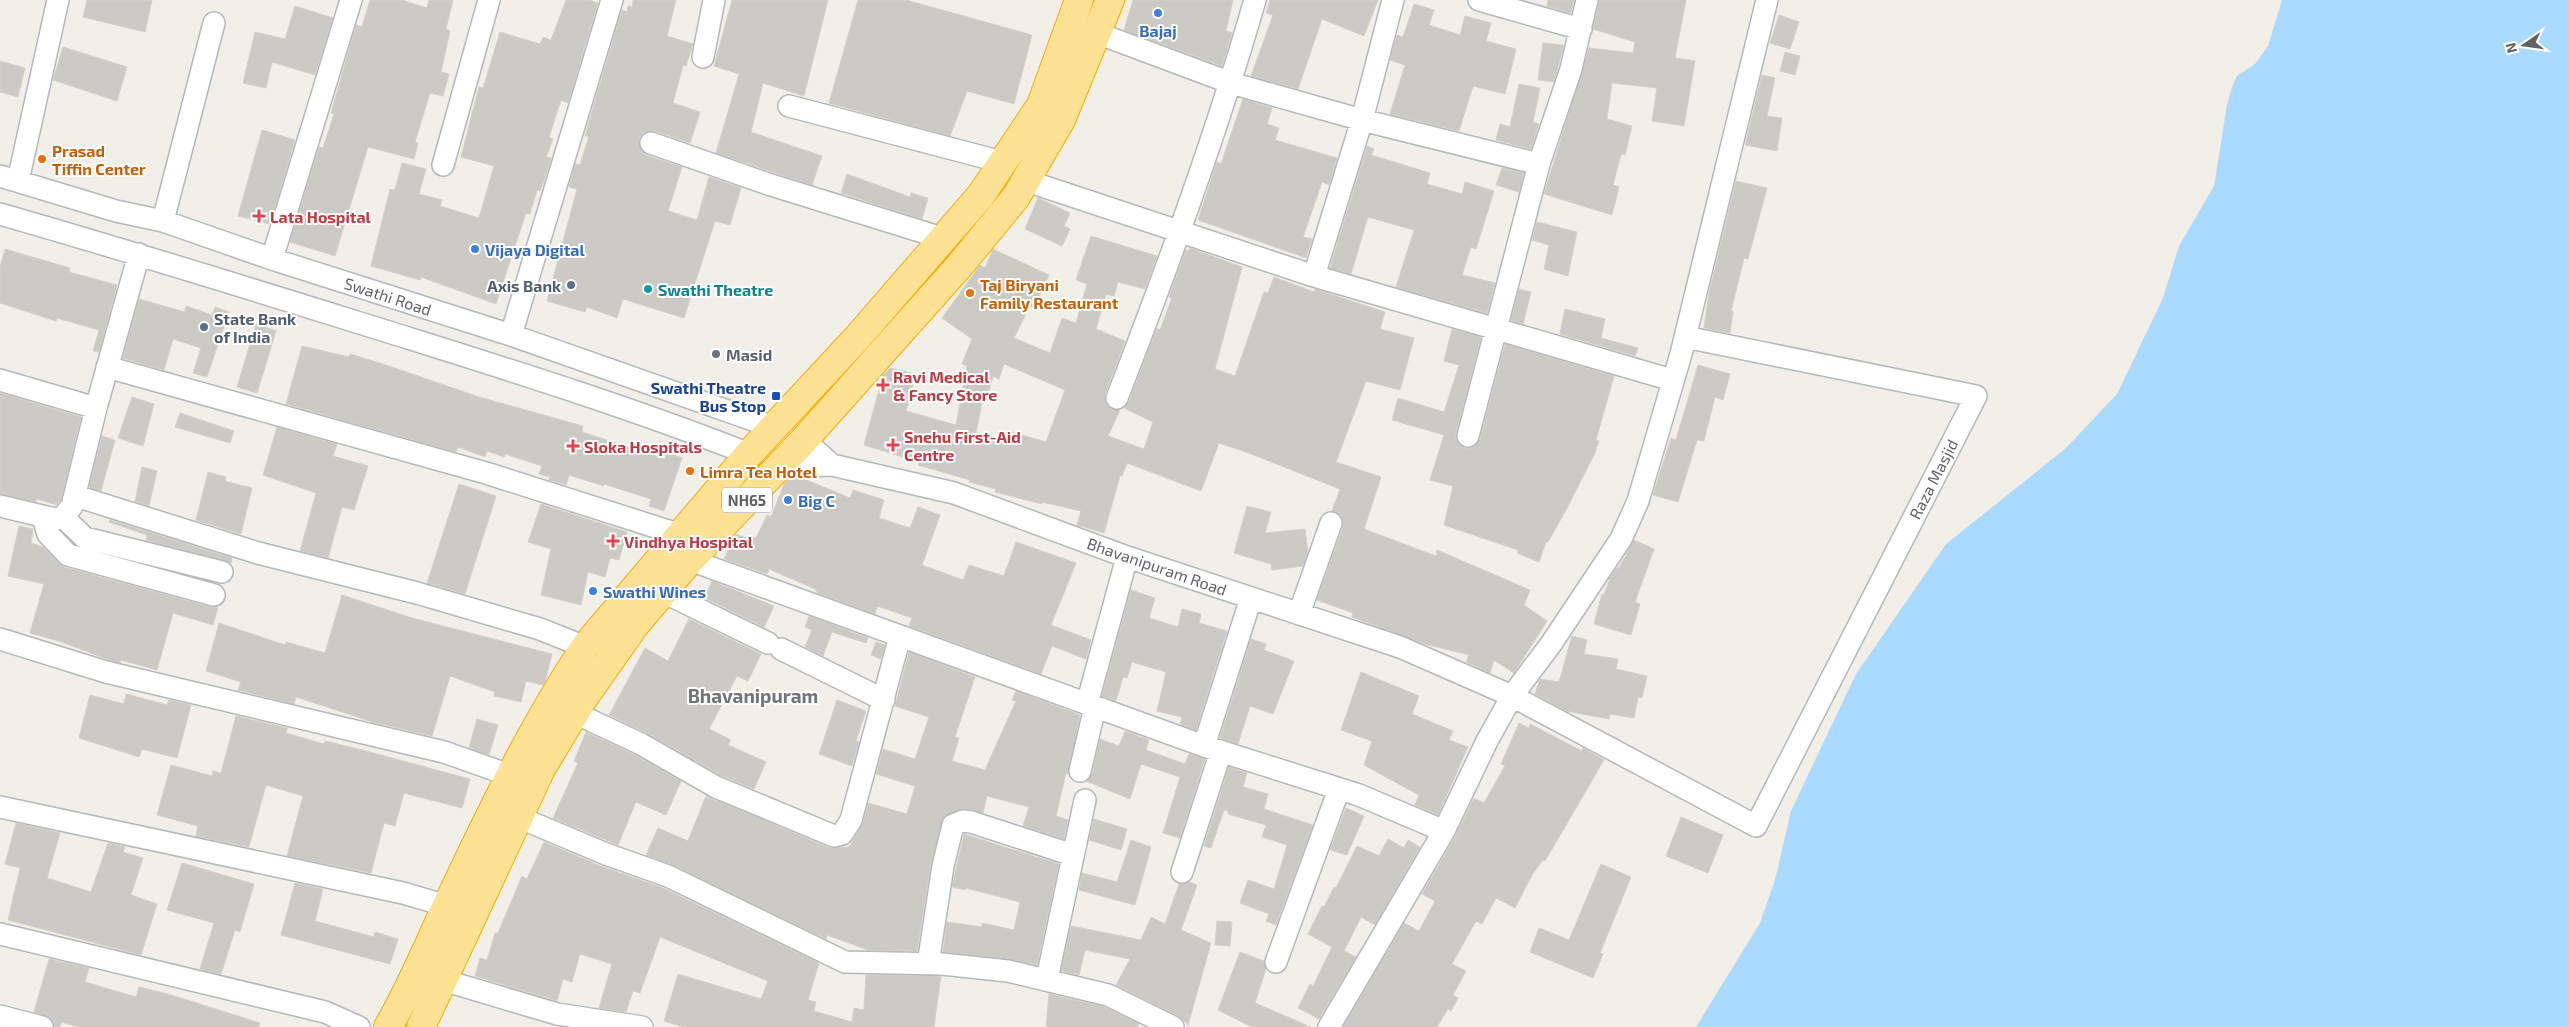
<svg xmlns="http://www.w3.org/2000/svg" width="2569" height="1027" viewBox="0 0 2569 1027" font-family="'Exo 2',sans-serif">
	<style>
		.water { fill: #aadaff }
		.building { fill: #cccac5; stroke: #d6d1c6; fill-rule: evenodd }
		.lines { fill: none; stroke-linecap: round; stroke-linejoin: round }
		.minor-casing { stroke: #b5b8bc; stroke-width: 24 }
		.highway-casing { stroke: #f9ab00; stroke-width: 30 }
		.minor { stroke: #fff; stroke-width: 21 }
		.highway { stroke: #fde293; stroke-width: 28 }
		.shop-dot { fill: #3f7fe0; stroke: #fff; stroke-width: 2 }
		.food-dot { fill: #e8710a; stroke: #fff; stroke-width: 2 }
		.health-dot { fill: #e0444e; stroke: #fff; stroke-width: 2 }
		.service-dot { fill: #5c6f8a; stroke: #fff; stroke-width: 2 }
		.culture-dot { fill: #0f9aa8; stroke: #fff; stroke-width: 2 }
		.worship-dot { fill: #6b7280; stroke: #fff; stroke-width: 2 }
		.transit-dot { fill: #1a4fb4; stroke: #fff; stroke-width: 2 }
		.labels { text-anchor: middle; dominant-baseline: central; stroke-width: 4; stroke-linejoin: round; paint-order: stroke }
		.shield { fill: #fff; stroke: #8f9295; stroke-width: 1 }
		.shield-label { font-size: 15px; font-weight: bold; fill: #5f6368 }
		.shop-label { font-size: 16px; font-weight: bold; fill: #366cbe; stroke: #fff; text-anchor: start }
		.food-label { font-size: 16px; font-weight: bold; fill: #c56008; stroke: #fff; text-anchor: start }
		.health-label { font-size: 16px; font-weight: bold; fill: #be3a42; stroke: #fff; text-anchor: start }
		.service-label { font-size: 16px; font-weight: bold; fill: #4e5e75; stroke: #fff; text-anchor: end }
		.culture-label { font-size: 16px; font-weight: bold; fill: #0d838f; stroke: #fff; text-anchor: start }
		.street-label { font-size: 16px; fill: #5f6368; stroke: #fff }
		.worship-label { font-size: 16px; font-weight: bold; fill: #5b616d; stroke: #fff; text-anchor: start }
		.transit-label { font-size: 16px; font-weight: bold; fill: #164399; stroke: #fff; text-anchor: end }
		.quarter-label { font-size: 19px; font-weight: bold; fill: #70757a; stroke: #fff }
	</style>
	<rect width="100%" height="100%" fill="#f1efe8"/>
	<!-- water -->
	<path class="water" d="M2282,0H2569V1027H1696L1760,923L1775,880L1791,811L1856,674L1946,544L2065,449L2117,394L2163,298L2179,246L2214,186L2227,105L2232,87L2237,76L2255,64L2268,46Z"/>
	<!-- building -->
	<path class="building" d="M87,0H152L145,32L83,17Z
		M370,0H402L427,8L429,0H453L446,29L450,31L441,72L449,74L443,96L430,93L415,142L418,143L414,159L368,147L335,256L290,242L319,147L323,148L334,114L331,113L356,25L362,27Z
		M566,0H589L598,3L568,103L561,100L549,137L553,139L546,157L551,158L544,181L540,191L537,190L530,214L526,213L496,304L421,277L420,280L371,266L390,189L395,190L402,163L426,169L419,194L442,200L440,206L479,218L494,166L461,157L479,87L483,88L500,32L540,44L543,37L551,40Z
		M633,0H676L667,36L693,44L686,66L683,65L673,103L700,112L690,143L655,131L643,133L639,139L641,151L646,155L682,167L668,211L697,220L709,177L741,188L730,225L715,221L684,318L623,299L617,318L587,307L585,312L547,301L577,189L569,187L575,164L580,165L589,136H585L592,111L622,10L627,12L628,6L632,7Z
		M732,0H828L804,96L763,83L751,132L822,156L812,185L716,153L739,74L714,66Z
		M858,0H906L1032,35L1014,104L967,91L950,136L829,103Z
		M1133,0H1233L1226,31L1232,33L1222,66L1124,30Z
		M1270,0H1378L1364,36L1322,19L1298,89L1251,76L1273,15L1266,13Z
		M1548,0H1574L1571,13L1547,6Z
		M1599,0H1686L1675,58L1695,61L1684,126L1652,121L1657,88L1612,83L1607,119L1632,126L1625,155L1621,154L1613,185L1619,187L1612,215L1544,194L1589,48L1633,53L1635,42L1593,29Z
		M1414,4L1434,10L1429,25L1460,35L1465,16L1491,23L1486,41L1516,49L1505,94L1473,86L1459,131L1390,114L1405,65L1390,60L1397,35L1403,37Z
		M295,6L333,18L315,75L272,62L266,88L243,83L255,32L285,39Z
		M1779,15L1799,22L1790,49L1770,43Z
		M1543,43L1564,45L1554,82L1538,80Z
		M63,47L127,67L117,101L53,80Z
		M1785,52L1800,56L1795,75L1780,71Z
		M0,61L25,68L18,97L0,92Z
		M1762,75L1775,78L1767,116L1782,118L1777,151L1745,145Z
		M1519,84L1540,88L1533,122L1539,124L1531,149L1496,140L1500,124L1510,127Z
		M1243,99L1272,108L1267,124L1279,128L1275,140L1337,158L1329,185L1322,182L1303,237L1312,239L1306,258L1198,220L1217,162L1221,164Z
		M262,130L295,140L270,224L238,216Z
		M1367,146L1374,149L1371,155L1430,173L1427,184L1462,194L1465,182L1494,191L1476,249L1471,247L1462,275L1495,283L1487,313L1396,287L1414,230L1368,217L1351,274L1330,268Z
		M1502,168L1524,173L1519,192L1496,185Z
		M847,174L910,197L911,193L928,198L922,219L841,193Z
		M1736,181L1767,188L1748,259L1744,258L1731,311H1733L1730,333L1704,328L1709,293Z
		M1038,198L1070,213L1064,226L1070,229L1062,246L1025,229Z
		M1537,222L1577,232L1568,276L1544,269L1549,245L1532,240Z
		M1091,236L1157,256L1145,289L1118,282L1114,296L1106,294L1096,329L1125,341L1105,394L1108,406L1120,410L1108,436L1144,449L1153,422L1124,408L1129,402L1157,328L1160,330L1172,298L1169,297L1186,250L1189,251L1190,248L1242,267L1215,369L1235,376L1264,292L1268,293L1274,277L1314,292L1315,289L1385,312L1380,329L1414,338L1400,390L1366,381L1336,462L1381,477L1364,529L1436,556L1437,550L1530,590L1524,605L1547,621L1514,673L1494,660L1490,673L1466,662L1469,655L1425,644L1352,617L1353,613L1317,600L1343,527L1341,515L1332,511L1340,489L1246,452L1219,443L1201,491L1127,463L1122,476H1120L1104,533L1077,525L1081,511L1042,502V504L995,492L996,489L969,482L970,480L918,465L919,462L864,445L883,375L890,368L916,374L906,411L956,425L967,366L962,364L972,339L942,318L980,265L985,268L993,249L1049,275L1034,308L1030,306L1014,338L1050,353L1062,318L1076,323L1087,284L1076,280ZM1004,364L1065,390L1046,442L1012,432L1010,441L976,433L983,398L987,399L993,376L999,379Z
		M5,249L70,268L69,272L117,285L99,352L93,351L99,330L57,318L56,321L0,303V267Z
		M1519,289L1531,292L1523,324L1511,320Z
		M139,299L185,312L186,306L212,315L215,307L229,312L207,377L193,373L201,348L173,339L164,370L123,358Z
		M1565,309L1605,319L1601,338L1638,348L1635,356L1560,334Z
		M256,324L276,331L257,393L237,387Z
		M1452,329L1481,337L1456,433V440L1464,448H1472L1480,439L1505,344L1614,376L1596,440L1599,441L1594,455L1566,510L1548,542H1546L1539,562L1517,553L1518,550L1444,525L1453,486L1430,480L1444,435L1392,420L1398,398L1444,412L1459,365L1444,361Z
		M302,346L349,357L350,354L386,365L479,397L583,426L582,432L665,459L667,452L682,458L664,511L649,506L651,499L604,484V486L569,475L566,485L549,480L550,477L539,474L542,466L505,454L504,457L487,451L485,457L458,447L456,452L286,404Z
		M1698,365L1730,374L1723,400L1715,397L1704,441L1697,440L1678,502L1653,495L1671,438L1676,440Z
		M0,393L81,417L61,500L57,505L37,499L36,502L0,494Z
		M132,397L154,404L143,446L118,438Z
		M180,413L234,431L230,443L175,427Z
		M277,427L337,444L333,456L368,466L354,510L342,507L328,558L300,551L316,493L263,475Z
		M102,436L115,440L101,491L89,487Z
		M142,467L157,471L149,506L135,501Z
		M208,472L226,477L225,481L252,488L241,534L196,520Z
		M788,479H804L850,498L853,490L884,500L879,518L910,528L918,507L940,515L922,565L963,580L969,565L1004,576L1016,542L1076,563L1051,625L1091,640L1086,659L1052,646L1041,674L909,626L912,618L880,607H877L875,614L818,593L815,589L769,569L767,574L724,559L736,534L748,539L749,536L756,538L767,515L771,517L784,484Z
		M459,484L496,496L465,594L427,583Z
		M541,504L627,532L619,560L610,558L605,577L588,572L581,605L541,595L551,549L528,542Z
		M1247,506L1271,512L1265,533L1305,529L1308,552L1303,566L1272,570L1271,564L1234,553Z
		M110,520L232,558L231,563L146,540L147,535L109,522Z
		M19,526L33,529L31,543L43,547L64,567L211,607H218L213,625L173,613L157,670L121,660L120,663L109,660L62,642L30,633L44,584L8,576Z
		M1634,540L1654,549L1635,602L1640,604L1631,635L1594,624L1602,594L1604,595L1610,578L1617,568H1619Z
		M712,581L774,606L764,627L705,598Z
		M1131,590L1155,598L1149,618L1178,627L1182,609L1201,614L1199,623L1227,631L1196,730L1180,724L1182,717L1157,711L1166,672L1132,662L1127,678L1123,677L1116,701L1102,696Z
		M342,595L412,618L552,654L545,682L543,685L526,681L521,702L494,696L495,692L450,676L432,736L373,722L296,697L294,704L238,690L241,682L206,671L219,623L285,645L286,642L325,653Z
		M809,616L868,638L866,643L832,632L823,656L805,647L812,630L805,627Z
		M689,619L761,654L748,681L737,676L709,729L731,740L728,745L766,762L754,789L722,776L647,733L609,715L645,648L668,661Z
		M1572,636L1587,640L1584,654L1618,659L1616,669L1647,676L1642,698L1638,697L1634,718L1610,714L1609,719L1566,711L1535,694L1540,679L1559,682Z
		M1251,639L1266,644L1264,650L1294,661L1273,714L1250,706L1238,744L1220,738Z
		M876,642L885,645L881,659L871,655Z
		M909,652L975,677L955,737L959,738L952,761L985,770L1016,701L1012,700L1016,691L1080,715L1068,774L1066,773L1056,816L1068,820L1064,839L1023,826L1029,807L987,796L983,813L964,809L944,817L931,863L917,951L868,950L827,935L826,939L673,865L646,855L658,828L688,841L706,796L830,848L849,847L863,823L868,803L907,814L915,786L876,774L883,749L915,759L929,717L895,706Z
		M1361,672L1419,696L1412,714L1453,731L1449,740L1468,747L1438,815L1415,805L1419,795L1364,765L1372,741L1341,730Z
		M126,694L167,705L169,700L191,705L177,758L142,749L139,757L79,738L90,695L124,704Z
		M837,700L866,711L856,741L859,742L852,766L819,754Z
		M236,716L287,728L286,733L324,744L325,741L366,751L470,779L462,808L404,793L395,826L384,823L371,873L287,856L303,796L266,785L249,847L196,836L198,826L157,815L171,765L212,776L213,771L221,773Z
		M477,719L498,725L489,755L469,748Z
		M1519,723L1529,728L1530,724L1582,751L1583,748L1604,760L1545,861L1543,860L1532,875L1515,908L1496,898L1482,924L1476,921L1452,964L1466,971L1453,995L1458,998L1451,1011L1448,1009L1437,1027H1343L1404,923L1419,931L1435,901L1422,894L1455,837L1474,798L1484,803L1505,766L1501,764Z
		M1125,731L1149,740L1146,750L1185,764L1189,754L1205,759L1180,838L1163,833L1180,777L1141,764L1130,799L1086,781L1092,774L1100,739L1119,746Z
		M586,732L635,755L681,781L666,815L636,802L618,845L553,818L578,763L574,761Z
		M1229,767L1247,773L1243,787L1268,794L1264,809L1313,825L1276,925L1266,921L1269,914L1240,903L1248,880L1274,889L1287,845L1262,837L1266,825L1228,814V811L1224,810L1211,848L1204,846Z
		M1346,808L1364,816L1347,855L1330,850Z
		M1681,817L1723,835L1708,873L1666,856Z
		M1094,819L1127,829L1121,850L1089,840Z
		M16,823L60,833L47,878L91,892L108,843L125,847L123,852L143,858L131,895L157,904L141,955L8,920L20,868L5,864Z
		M964,834L1059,864L1037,965L1009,959L943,952L947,922L982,927V923L1014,930L1020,902L966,888L965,890L952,887Z
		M1388,839L1404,848L1408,840L1420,847L1375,925L1361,917L1344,951L1356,957L1319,1019L1298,1008L1310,984L1313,986L1332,947L1308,934L1322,906L1324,907L1334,887L1336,888L1357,846L1379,856Z
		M1131,840L1151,847L1135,905L1079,890L1082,873L1117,882Z
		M544,842L601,866L663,888L819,963L808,1000L816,1002L814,1011L852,1022L854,1008L864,1010L866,975L941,976L934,1027H684L664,1021L678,974L761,999L768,981L660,937L640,993L633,991L626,1012L599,1008L612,964L580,954L572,982L563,979L557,1001L475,976L480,958L487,960L495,933H498L522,876L527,879Z
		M182,863L254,884L240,932L235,930L221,974L200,969L214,923L167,910Z
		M1601,864L1631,877L1600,953L1603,954L1593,978L1530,952L1539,928L1569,940Z
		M1189,882L1197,885L1181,930L1211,943L1188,1025L1179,1016L1116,985L1130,959L1085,950L1079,975L1061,971L1071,926L1141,940L1151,917L1165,924L1179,884Z
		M295,883L323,889L315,921L374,937L375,932L398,939L390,964L281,935Z
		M1217,921L1232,922L1230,946L1215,945Z
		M1240,952L1264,961L1266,969L1255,1003L1311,1027H1252L1218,1010Z
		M49,959L89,968L85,982L136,997L139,987L168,994L260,1023L259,1027H80L61,1022L60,1027H54L50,1018L34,1012Z
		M1049,994L1104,1007L1139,1024L1137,1027H1046Z"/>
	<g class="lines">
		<defs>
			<path id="minor" d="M1479,0L1581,29
				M1097,33L1231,83L1362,120L1539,164
				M703,57L714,0
				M789,106L1002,162
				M651,143L768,184L942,238
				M443,165L489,0
				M0,176L116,211L163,221L272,259L511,335L773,427
				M18,181L58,0
				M1027,181L1314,276L1672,380
				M0,214C137,253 273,296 408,338C523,374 637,410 749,454
				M163,221L214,23
				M272,259L351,0
				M1314,276L1362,120L1393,0
				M511,335L612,0
				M107,367L486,473L681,535
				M0,380L96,408L139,254
				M1117,398C1168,266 1216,135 1255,0
				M1468,436L1539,164L1571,69L1587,0
				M804,440L832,465L954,493L1127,557L1400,647L1512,696L1756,826L1976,396L1685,337
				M777,467L832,465
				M76,496L258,553L417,593L540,629L585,647
				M0,506L55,519L63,517L72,506L96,408
				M43,517L48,534L68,555L214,595
				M63,517L85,538L222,572
				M690,560L1204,746L1359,795L1444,831
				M663,592L768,643
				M1299,614L1331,523
				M0,639L106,672L444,752L509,775
				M781,649L884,700
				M1087,704L1127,557
				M575,713L641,744L716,787L834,836L842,834L851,820L900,636
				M1204,746L1251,598
				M1080,771L1095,707
				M0,807L403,893L447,906
				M518,817L606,854L668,876L845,962L942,964L1008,971L1108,995L1173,1027
				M1182,872L1221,751
				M0,934L325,1012L359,1027
				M1276,962L1339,789
				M928,964L943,866L953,825L963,821L971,822L1073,855
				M1047,979L1085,800
				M443,980L557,1014L642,1027
				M0,1016L42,1027
				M1329,1027L1444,831L1487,741L1512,696L1551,644L1621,539L1638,501L1681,354L1767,0"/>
			<path id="highway" d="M388,1027C412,986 429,943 449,901C490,814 532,727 585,647L749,454L857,338L981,195L1041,105L1079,0
				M421,1027L541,769L583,699L635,625L690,560L804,440L961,264L1016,197L1061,120L1110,0"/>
		</defs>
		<!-- minor casing -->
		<use href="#minor" class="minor-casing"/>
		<!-- highway casing -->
		<use href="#highway" class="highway-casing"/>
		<!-- minor -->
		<use href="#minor" class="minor"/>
		<!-- highway -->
		<use href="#highway" class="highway"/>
	</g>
	<!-- markers -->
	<g class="shop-dot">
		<circle cx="1158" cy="13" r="5"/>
		<circle cx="475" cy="249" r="5"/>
		<circle cx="788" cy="500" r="5"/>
		<circle cx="593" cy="591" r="5"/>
	</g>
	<g class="food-dot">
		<circle cx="42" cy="159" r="5"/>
		<circle cx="970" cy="293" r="5"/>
		<circle cx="690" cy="471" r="5"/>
	</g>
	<g class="health-dot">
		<path d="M256.5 208.5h5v5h5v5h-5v5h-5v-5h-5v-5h5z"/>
		<path d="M880.5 377.5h5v5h5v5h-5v5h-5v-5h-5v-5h5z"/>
		<path d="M890.5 437.5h5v5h5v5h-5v5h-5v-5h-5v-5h5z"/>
		<path d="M570.5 438.5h5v5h5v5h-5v5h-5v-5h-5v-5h5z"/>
		<path d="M610.5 533.5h5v5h5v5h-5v5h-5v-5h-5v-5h5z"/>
	</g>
	<g class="service-dot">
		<circle cx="571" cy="285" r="5"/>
		<circle cx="204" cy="327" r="5"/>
	</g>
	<circle class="culture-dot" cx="648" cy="289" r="5"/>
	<circle class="worship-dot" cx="716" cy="354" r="5"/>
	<rect class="transit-dot" x="771" y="391" width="10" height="10" rx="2.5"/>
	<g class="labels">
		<!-- shield labels -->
		<rect class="shield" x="722" y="487.5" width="50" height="25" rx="4"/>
		<g class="shield-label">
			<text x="747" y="500">NH65</text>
		</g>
		<!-- shop labels -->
		<g class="shop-label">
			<text x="1158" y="30" text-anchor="middle">Bajaj</text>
			<text x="485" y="249">Vijaya Digital</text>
			<text x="798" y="500">Big C</text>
			<text x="603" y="591">Swathi Wines</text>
		</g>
		<!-- food labels -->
		<g class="food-label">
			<text x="52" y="150">Prasad<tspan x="52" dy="18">Tiffin Center</tspan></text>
			<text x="980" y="284">Taj Biryani<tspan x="980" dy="18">Family Restaurant</tspan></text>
			<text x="700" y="471">Limra Tea Hotel</text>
		</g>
		<!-- health labels -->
		<g class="health-label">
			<text x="270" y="216">Lata Hospital</text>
			<text x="893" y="376">Ravi Medical<tspan x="893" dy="18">&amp; Fancy Store</tspan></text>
			<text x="904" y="436">Snehu First-Aid<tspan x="904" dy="18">Centre</tspan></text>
			<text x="584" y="446">Sloka Hospitals</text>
			<text x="624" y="541">Vindhya Hospital</text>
		</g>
		<!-- service labels -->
		<g class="service-label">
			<text x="561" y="285">Axis Bank</text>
			<text x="214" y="318" text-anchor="start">State Bank<tspan x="214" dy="18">of India</tspan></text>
		</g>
		<!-- culture labels -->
		<g class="culture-label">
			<text x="658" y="289">Swathi Theatre</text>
		</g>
		<!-- street labels -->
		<g class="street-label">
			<text transform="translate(388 296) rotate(18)">Swathi Road</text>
			<text transform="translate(1933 479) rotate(-63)">Raza Masjid</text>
			<text transform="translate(1157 566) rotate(19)">Bhavanipuram Road</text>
		</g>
		<!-- worship labels -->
		<g class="worship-label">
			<text x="726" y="354">Masid</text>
		</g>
		<!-- transit labels -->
		<g class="transit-label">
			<text x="766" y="387">Swathi Theatre<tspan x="766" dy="18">Bus Stop</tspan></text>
		</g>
		<!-- quarter labels -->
		<g class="quarter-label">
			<text x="753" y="695">Bhavanipuram</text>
		</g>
	</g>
	<!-- north arrow -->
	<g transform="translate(2524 45) rotate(257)" stroke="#ffffff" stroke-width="4" paint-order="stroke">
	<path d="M0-4L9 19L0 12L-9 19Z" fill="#5f6368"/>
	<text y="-8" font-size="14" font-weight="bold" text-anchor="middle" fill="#5f6368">N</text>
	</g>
</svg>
